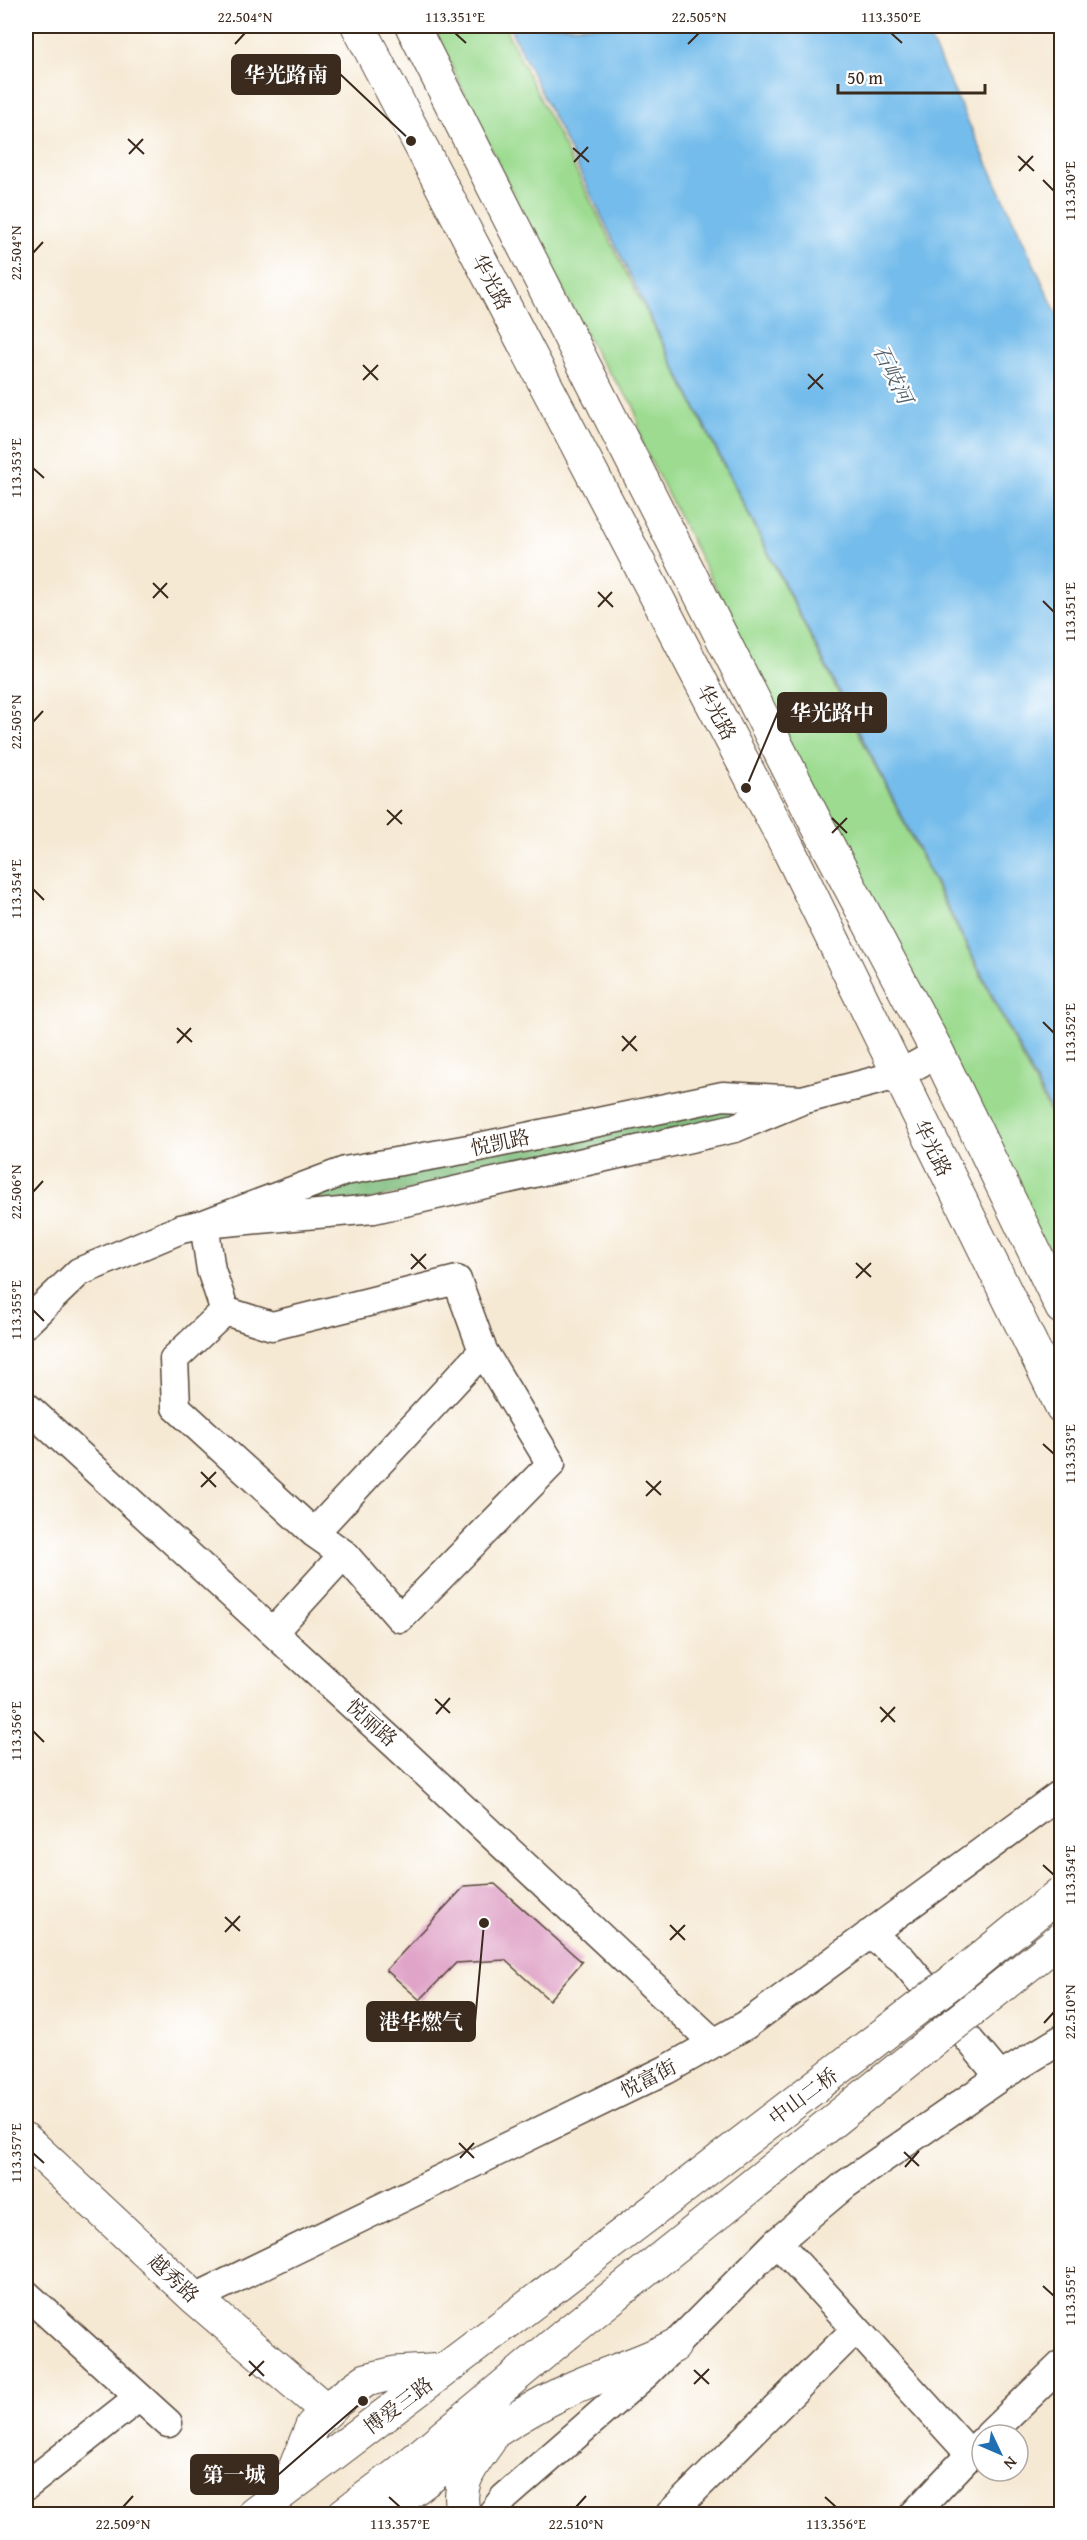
<svg xmlns="http://www.w3.org/2000/svg" width="1087" height="2540" viewBox="0 0 1087 2540" font-family="'Gentium Book Plus','Noto Serif SC',serif">
	<style>
		.green { fill: #9cdb90; stroke: #6c8257; stroke-width: 1.5 }
		.forest { fill: #7dbb7a; stroke: #5c724c; stroke-width: 1.5 }
		.water { fill: #73bceb; stroke: #577384; stroke-width: 1.5 }
		.building { fill: #e0a4c8 }
		.lines { fill: none; stroke-linecap: round; stroke-linejoin: round }
		.minor-casing { stroke: #574739; stroke-width: 31 }
		.major-casing { stroke: #574739; stroke-width: 35 }
		.highway-casing { stroke: #574739; stroke-width: 35 }
		.minor { stroke: #fff; stroke-width: 28 }
		.major { stroke: #fff; stroke-width: 33 }
		.highway { stroke: #fff; stroke-width: 33 }
		.highway-bridge-casing { stroke: #574739; stroke-width: 35; stroke-linecap: butt }
		.highway-bridge { stroke: #fff; stroke-width: 33 }
		.ticks { fill: none; stroke: #3b2a1e; stroke-width: 2 }
		.labels { text-anchor: middle; dominant-baseline: central; stroke-width: 4.5; stroke-linejoin: round; paint-order: stroke }
		.street-label { font-size: 20px; fill: #3b2a1e; stroke: #fff }
		.water-label { font-size: 21px; font-style: italic; fill: #4f5d66; stroke: #fff }
		.leader { fill: none; stroke: #3b2a1e; stroke-width: 2 }
		.callout-dot { fill: #3b2a1e; stroke: #fff; stroke-width: 2 }
		.callout { fill: #3b2a1e; stroke: #3b2a1e; stroke-width: 2 }
		.callout-label { font-size: 21px; text-anchor: middle; font-weight: bold; fill: #fff }
		.neatline { fill: none; stroke: #3b2a1e; stroke-width: 2 }
		.ticks-label { font-size: 15px; text-anchor: middle; fill: #3b2a1e }
	</style>
	<rect width="100%" height="100%" fill="#fff"/>
	<filter id="ink" filterUnits="userSpaceOnUse"><feTurbulence type="fractalNoise" baseFrequency=".0167" numOctaves="2"/><feDisplacementMap in="SourceGraphic" scale="12" xChannelSelector="R" yChannelSelector="G"/><feConvolveMatrix kernelMatrix="1 2 1 2 8 2 1 2 1" color-interpolation-filters="sRGB"/></filter>
	<filter id="wash" filterUnits="userSpaceOnUse"><feTurbulence type="fractalNoise" baseFrequency=".008" numOctaves="4" result="noise"/><feDisplacementMap in="SourceGraphic" scale="24" xChannelSelector="R" yChannelSelector="G"/><feGaussianBlur stdDeviation="1.35" result="paint"/><feColorMatrix in="noise" values="0 0 0 0 0 0 0 0 0 0 0 0 0 0 0 0 0 1.4 0 .05"/><feComposite in="paint" operator="in"/></filter>
	<g filter="url(#wash)">
		<rect width="100%" height="100%" fill="#f6e9d4"/>
		<!-- green -->
		<path class="green" d="M434,26H504L626,272L1057,1127L1062,1138L1061,1296L758,701L733,622L643,446L634,406L598,357L515,198L452,67Z"/>
		<!-- forest -->
		<path class="forest" d="M731,1102L766,1110L361,1202L289,1204L355,1177Z"/>
		<!-- water -->
		<path class="water" d="M509,26H924L1061,323V1131L666,349Z"/>
		<g id="blocks">
			<!-- building -->
			<path class="building" d="M495,1884L582,1962L549,2000L505,1960L456,1963L420,2000L386,1970L465,1886Z"/>
		</g>
	</g>
	<g filter="url(#ink)">
		<use href="#blocks" fill-opacity="0" stroke="#574739" stroke-width="1.5"/>
		<g class="lines">
			<defs>
				<path id="minor" d="M802,1100L898,1075L938,1053
					M204,1224L211,1270L225,1311
					M457,1280L483,1351L551,1464L400,1618L344,1554L314,1533L176,1407L174,1359L225,1311L272,1326Z
					M26,1323L79,1272L181,1229L204,1224L374,1209L735,1128L802,1100L723,1096L474,1148L345,1171L204,1224
					M26,1406L397,1746L714,2043
					M314,1533L483,1351
					M273,1632L344,1554
					M869,1934L902,1959L1000,2077
					M777,2242L970,2454
					M26,2294L168,2423
					M195,2298L666,2070L746,2025L1062,1793
					M989,2435L1062,2364
					M26,2486L139,2397
					M492,2514L504,2498L647,2373L777,2242L846,2184L1000,2077L1062,2039
					M670,2514L856,2329
					M914,2514L982,2442"/>
				<path id="major" d="M358,26L786,844L1062,1407
					M412,26L813,817L938,1053L1062,1308
					M26,2140L195,2298L327,2411"/>
				<path id="highway" d="M287,2488L312,2426L337,2401L366,2380L395,2373L444,2370
					M254,2514L542,2296
					M344,2514L398,2474L565,2335
					M381,2514C440,2470 498,2424 564,2392C600,2374 639,2365 674,2346
					M464,2514C455,2484 472,2465 489,2441"/>
			</defs>
			<!-- minor casing -->
			<use href="#minor" class="minor-casing"/>
			<!-- major casing -->
			<use href="#major" class="major-casing"/>
			<!-- highway casing -->
			<use href="#highway" class="highway-casing"/>
			<!-- minor -->
			<use href="#minor" class="minor"/>
			<!-- major -->
			<use href="#major" class="major"/>
			<!-- highway -->
			<use href="#highway" class="highway"/>
			<defs>
				<path id="highway-bridge" d="M542,2296L953,1981L1062,1892
					M565,2335L1062,1938"/>
			</defs>
			<!-- highway-bridge casing -->
			<use href="#highway-bridge" class="highway-bridge-casing"/>
			<!-- highway-bridge -->
			<use href="#highway-bridge" class="highway-bridge"/>
		</g>
	</g>
	<!-- ticks -->
	<path class="ticks" d="M455,33L466,43M891,33L902,43M235,44L245,33M688,44L699,33M128,139L144,154M573,148L589,162M129,154L143,139M1018,156L1034,171M574,162L588,147M1019,171L1033,156M1043,180L1054,191M33,253L43,242M363,365L378,380M808,374L823,389M363,380L378,365M808,389L823,374M33,468L44,478M153,583L168,598M598,592L613,607M153,598L167,583M1043,601L1054,612M598,607L612,592M33,722L43,711M387,810L402,824M832,818L847,833M387,825L402,810M832,833L847,818M33,889L44,900M1043,1022L1054,1033M177,1028L192,1042M622,1036L637,1051M177,1043L191,1028M622,1051L636,1036M33,1192L43,1181M411,1254L426,1269M856,1263L871,1277M411,1269L426,1254M856,1278L871,1263M33,1310L44,1321M1043,1444L1054,1454M201,1472L216,1487M646,1481L661,1495M201,1487L216,1472M646,1496L661,1481M435,1699L450,1713M880,1707L895,1722M436,1714L450,1698M881,1722L895,1707M33,1731L44,1742M1043,1865L1054,1875M225,1917L240,1931M670,1925L685,1940M225,1932L240,1916M670,1940L685,1925M1044,2023L1054,2012M459,2143L474,2158M904,2152L919,2166M33,2153L44,2163M460,2158L474,2143M905,2167L919,2151M1043,2286L1054,2296M249,2361L264,2376M694,2370L709,2384M249,2376L264,2361M694,2384L709,2369M389,2497L400,2507M825,2497L836,2507M123,2507L133,2496M576,2507L586,2496"/>
	<g class="labels">
		<!-- street labels -->
		<g class="street-label">
			<text transform="translate(492 282) rotate(62)">华光路</text>
			<text transform="translate(717 712) rotate(62)">华光路</text>
			<text transform="translate(500 1142) rotate(-12)">悦凯路</text>
			<text transform="translate(933 1148) rotate(64)">华光路</text>
			<text transform="translate(372 1722) rotate(42)">悦丽路</text>
			<text transform="translate(648 2078) rotate(-27)">悦富街</text>
			<text transform="translate(803 2096) rotate(-37)">中山二桥</text>
			<text transform="translate(174 2278) rotate(43)">越秀路</text>
			<text transform="translate(398 2405) rotate(-37)">博爱三路</text>
		</g>
		<!-- water labels -->
		<g class="water-label">
			<text transform="translate(893 374) rotate(64)">石岐河</text>
		</g>
	</g>
	<!-- callouts -->
	<path class="leader" d="M411 141L340 74M746 788L778 712M484 1923L475 2022M363 2401L278 2475"/>
	<g class="callout-dot">
		<circle cx="411" cy="141" r="6"/>
		<circle cx="746" cy="788" r="6"/>
		<circle cx="484" cy="1923" r="6"/>
		<circle cx="363" cy="2401" r="6"/>
	</g>
	<g class="callout">
		<rect x="232" y="55" width="108" height="39" rx="6"/>
		<rect x="778" y="693" width="108" height="39" rx="6"/>
		<rect x="367" y="2002" width="108" height="39" rx="6"/>
		<rect x="191" y="2455" width="87" height="39" rx="6"/>
	</g>
	<g class="callout-label">
		<text x="286" y="82">华光路南</text>
		<text x="832" y="720">华光路中</text>
		<text x="421" y="2029">港华燃气</text>
		<text x="234" y="2482">第一城</text>
	</g>
	<!-- margin -->
	<rect width="1087" height="2540" fill="none" stroke="#fff" stroke-width="66"/>
	<!-- north arrow -->
	<g transform="translate(1000 2453) rotate(134)"><circle r="28" fill="#ffffff" stroke="#b1aaa5" stroke-width="1.5"/>
	<path d="M0-4.5L10 22L0 15L-10 22Z" fill="#1f6fb2"/>
	<text y="-9" font-size="16" font-weight="bold" text-anchor="middle" fill="#3b2a1e">N</text>
	</g>
	<!-- scale -->
	<path d="M838 84v9h147v-9" fill="none" stroke="#3b2a1e" stroke-width="3"/>
	<text x="847" y="84" font-size="18" fill="#3b2a1e" stroke="#ffffff" stroke-width="4.5" paint-order="stroke">50 m</text>
	<rect x="33" y="33" width="1021" height="2474" class="neatline"/>
	<g class="ticks-label">
		<text x="245" y="22">22.504°N</text>
		<text x="455" y="22">113.351°E</text>
		<text x="699" y="22">22.505°N</text>
		<text x="891" y="22">113.350°E</text>
		<text transform="translate(1070 191) rotate(-90)" y="5">113.350°E</text>
		<text transform="translate(16 253) rotate(-90)" y="5">22.504°N</text>
		<text transform="translate(16 468) rotate(-90)" y="5">113.353°E</text>
		<text transform="translate(1070 612) rotate(-90)" y="5">113.351°E</text>
		<text transform="translate(16 722) rotate(-90)" y="5">22.505°N</text>
		<text transform="translate(16 889) rotate(-90)" y="5">113.354°E</text>
		<text transform="translate(1070 1033) rotate(-90)" y="5">113.352°E</text>
		<text transform="translate(16 1192) rotate(-90)" y="5">22.506°N</text>
		<text transform="translate(16 1310) rotate(-90)" y="5">113.355°E</text>
		<text transform="translate(1070 1454) rotate(-90)" y="5">113.353°E</text>
		<text transform="translate(16 1731) rotate(-90)" y="5">113.356°E</text>
		<text transform="translate(1070 1875) rotate(-90)" y="5">113.354°E</text>
		<text transform="translate(1070 2012) rotate(-90)" y="5">22.510°N</text>
		<text transform="translate(16 2153) rotate(-90)" y="5">113.357°E</text>
		<text transform="translate(1070 2296) rotate(-90)" y="5">113.355°E</text>
		<text x="123" y="2529">22.509°N</text>
		<text x="400" y="2529">113.357°E</text>
		<text x="576" y="2529">22.510°N</text>
		<text x="836" y="2529">113.356°E</text>
	</g>
</svg>
